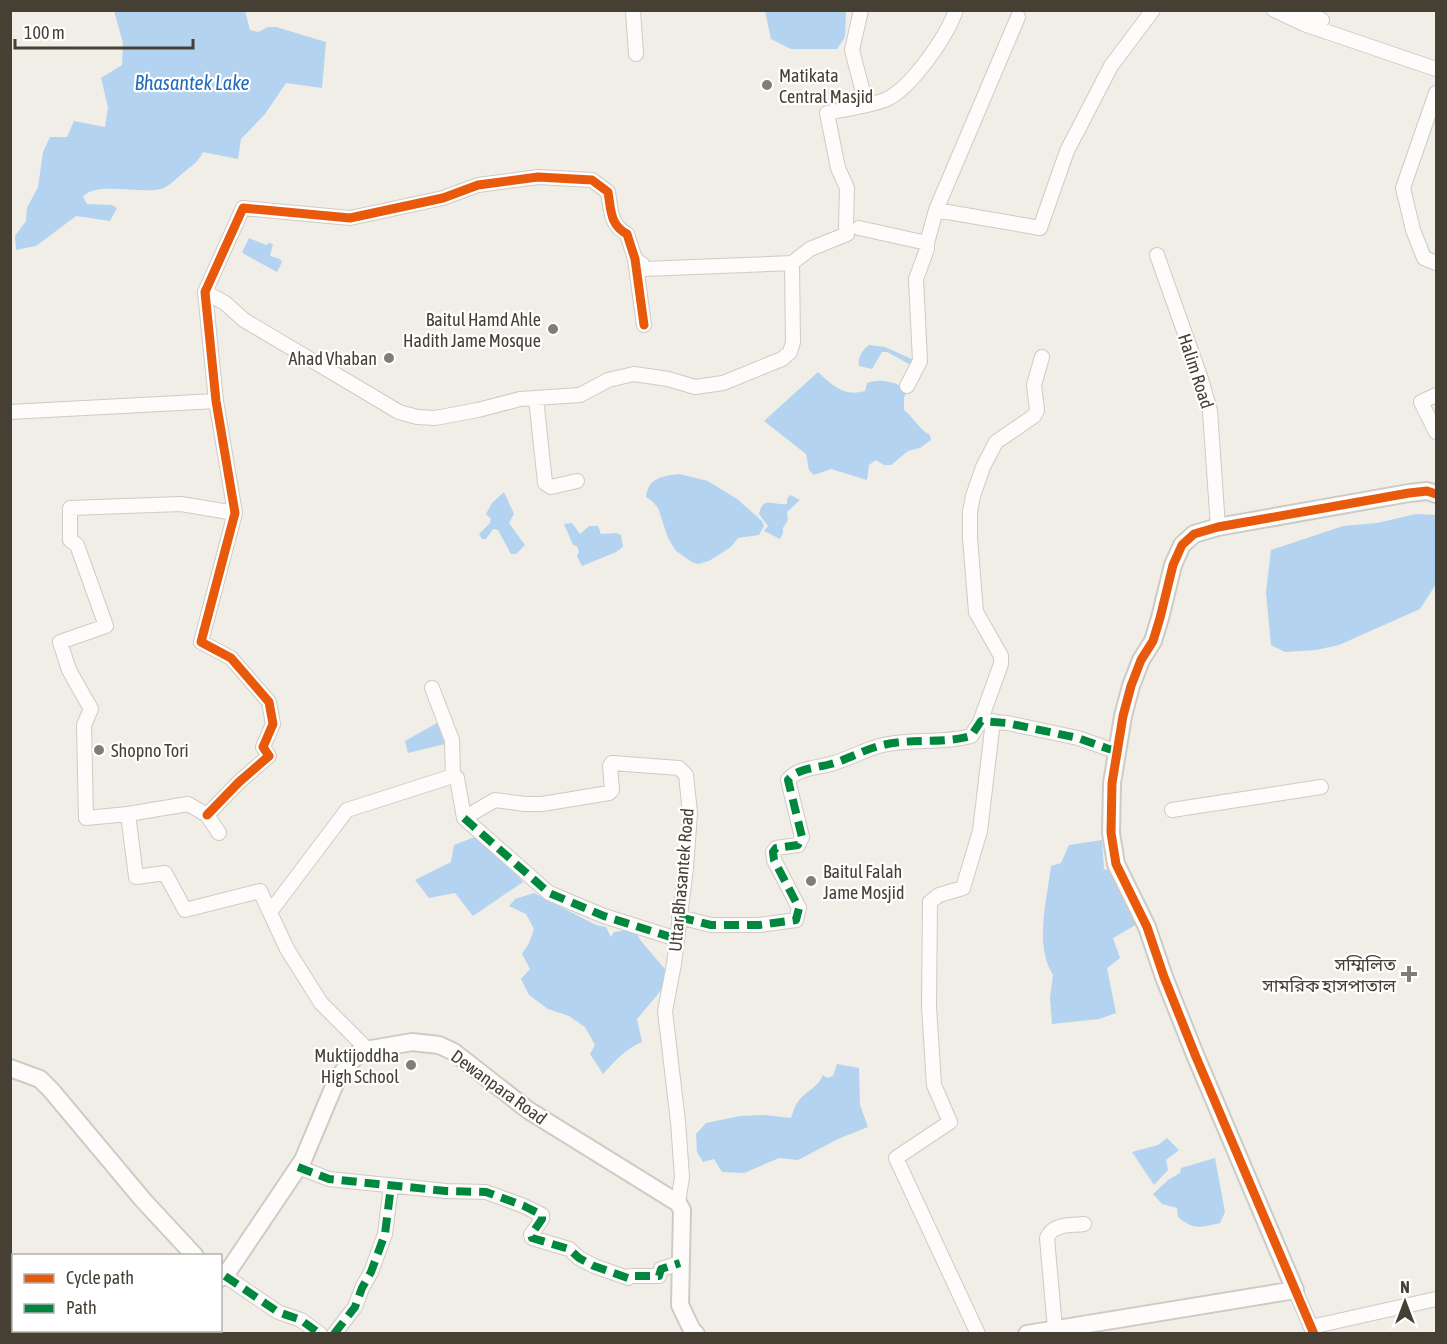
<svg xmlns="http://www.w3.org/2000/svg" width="1447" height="1344" viewBox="0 0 1447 1344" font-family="'Asap Condensed','Noto Sans Bengali',sans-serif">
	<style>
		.water { fill: #b3d3f1 }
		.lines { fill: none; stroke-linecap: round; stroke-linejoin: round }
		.minor-casing { stroke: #cecbc4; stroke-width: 16 }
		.tertiary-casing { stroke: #cecbc4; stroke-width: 20 }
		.minor { stroke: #fdfcfb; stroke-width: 14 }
		.tertiary { stroke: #fdfcfb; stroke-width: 16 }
		.quiet { stroke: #00873e; stroke-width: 8; stroke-dasharray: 15 8; stroke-linecap: butt }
		.cycleway-casing { stroke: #fff; stroke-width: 13 }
		.cycleway { stroke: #e8590c; stroke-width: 9 }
		.poi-dot { fill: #817d72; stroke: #fff; stroke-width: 2 }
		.labels { text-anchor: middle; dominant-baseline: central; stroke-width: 4.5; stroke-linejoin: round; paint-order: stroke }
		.poi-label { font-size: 18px; fill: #454033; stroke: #fff; text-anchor: end }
		.street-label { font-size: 18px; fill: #454033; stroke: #fff }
		.water-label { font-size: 20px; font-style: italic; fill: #236cb9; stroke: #fff }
	</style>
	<rect width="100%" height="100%" fill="#f0eee6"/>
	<!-- water -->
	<path class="water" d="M114,11H245L250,30L258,32L268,27H276L326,42L322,88L286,83L265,114L241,139L238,159L203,152C198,162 193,165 184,172C178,177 169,187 161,189C141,194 94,181 83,197L87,204L112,205L117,208L110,221L76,216L36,246L16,250L15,236L26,221L27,208L38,187L43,152L50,137H67L74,121L105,127L108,107L101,78L122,65L123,43Z
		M765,11H846L845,37L837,49H791L771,39Z
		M249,238L266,245L269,243L273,244L270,256L280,259L282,262L277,272L244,254L242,252Z
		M869,345L885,347L916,361L911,365L887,352H882L872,369L859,366C857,358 863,349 869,345Z
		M818,372C833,386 844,397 865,391L867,383C881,378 896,382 907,390L904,398V410C913,417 921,431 930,435L931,440L920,448L908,451L891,465H884L876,460L869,465L867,480L831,469L814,475L809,470L806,454L764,421Z
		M679,474L708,481L737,499L762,521L764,526L759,535L738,538L731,547L709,561L698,564L692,562L676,551L668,538L658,508L653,502L646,497C648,478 662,476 679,474Z
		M504,492L514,514L509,523L525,545L516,554H511L498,530L493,529L486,539H482L479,534L490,523L491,519L486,514L492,503Z
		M790,495L800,500L787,512L788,520L783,528V533L780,539L764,531L768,526L759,514C763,495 773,506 787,504V499Z
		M1416,514L1436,515V584L1420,609L1339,645L1316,650L1285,652L1271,645L1266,592L1271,550L1343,526L1377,523Z
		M572,523L580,534L589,526H598L601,534L616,533L621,535L623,547L616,552L582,566L577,556L579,552L577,546L573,545L564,524Z
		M437,723L445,744L408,753L405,741Z
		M480,835L496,851L523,882L473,916L455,893L429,898L415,880L451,862L454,845Z
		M1102,840L1104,869L1115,873L1141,922L1113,938L1120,958L1107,968L1116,1013L1099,1019L1052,1024L1050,997L1053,975C1034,945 1047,900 1051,866L1061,863L1069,845Z
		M534,893L596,925L606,927L611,937L614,932L634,929L641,941L669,974L659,993L637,1019L642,1042C625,1049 615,1061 603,1074L590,1054L595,1045L585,1027L569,1016L548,1009L529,995L521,979L530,969L522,954L529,943L534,929L526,914L509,906L515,899Z
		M837,1064L859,1068L860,1105L868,1127L838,1139L798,1160L779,1158L744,1173L722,1172L714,1159L703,1162L697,1152L696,1134L706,1123L740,1116L765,1115L791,1118C793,1112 795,1105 799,1100C807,1091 818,1087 823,1075L827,1078L833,1076Z
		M1167,1138L1179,1150L1166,1160L1168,1170L1154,1185L1132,1152L1158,1145Z
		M1215,1158L1225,1212L1220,1223C1201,1227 1195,1231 1178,1217L1177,1208L1162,1204L1153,1194L1168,1180L1180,1173L1181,1168Z"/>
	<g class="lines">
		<defs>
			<path id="minor" d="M633,10L636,54
				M861,10L852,50L866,104
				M1274,10L1304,24L1436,69
				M1299,10L1322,20
				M1436,93L1403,188L1413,230L1424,258L1436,263
				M936,210L1018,17
				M859,228L927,243L936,210L1040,228L1067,151L1111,66L1153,10
				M1157,255L1201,379L1210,411L1218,527
				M635,259L642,264L644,269L792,263L810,249L847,234L846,227L847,188L838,168L827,113C844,109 872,106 887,99C912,87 947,36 956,10
				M205,292L225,303L244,320L399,412L417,417L435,418L478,410L520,399L580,395L608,380L634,374L668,379L695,387L723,383L782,359L790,352L793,342L792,263
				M907,386L920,361L916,279L927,249V243
				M1436,395L1421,402L1436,432
				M536,398L545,483L551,487L577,481
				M10,412L216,401
				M432,688L452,740L453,776
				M980,722L1001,664V656L976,612L970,538V512L973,496L983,467L996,442L1034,416L1037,410L1034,385L1042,357
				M1172,810L1321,787
				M128,814L86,818L84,725L91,709L69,670L60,642L106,626L77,545L70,540V508L181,504L235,513
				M207,815L239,782L269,756L263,747L273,724L269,702L231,658L201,642L235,513L216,401L205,292L243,208L350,218L443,198L478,185L538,177L592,180L608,192C611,210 610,225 627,234L635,259L644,325
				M464,818L549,893L604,916L677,939
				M219,833L207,815L188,804L128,814L136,877L165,873L185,910L260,891L287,949L321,1003L368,1050
				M270,912L347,810L453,776L457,778L464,818L495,800L525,804H542L609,793L612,790L610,766L612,763L679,768L686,775L690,813L686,868L674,964L665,1011L678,1122L682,1177L678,1203
				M679,917L711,925H759L796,920L799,908L774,860L773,852L776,848L798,845L802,837L788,780C797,768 817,768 831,764C849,759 865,749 883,745C912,738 942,744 971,736L981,721L1007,723L1078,738L1109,749L1118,750
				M298,1167L329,1179L446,1191L486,1192L524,1206L542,1215V1219L531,1235L532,1238L569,1249L579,1258L594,1266L628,1278L630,1276H659L661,1269L680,1263
				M225,1276L278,1312L301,1320L320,1334
				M1295,1290L1314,1334
				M1311,1327L1436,1299
				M1055,1329L1047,1238C1053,1223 1070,1226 1084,1224
				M196,1334L197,1330
				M334,1334L355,1307L362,1288L371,1272L385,1234L391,1186
				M978,1334L896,1158L950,1122L934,1085L929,1006L930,902L939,895L963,888L980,831L993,721"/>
			<path id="tertiary" d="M10,1068L40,1079L51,1090L143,1200L195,1256
				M220,1278L225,1276L303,1160L337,1079L360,1051L412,1042L439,1045L454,1052L528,1110L678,1203L682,1210L680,1305L692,1330L696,1334
				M1027,1334L1295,1290L1196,1057L1164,977L1147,927L1116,864L1111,833L1112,783L1123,716L1131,686L1141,660L1153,641L1160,618L1173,565L1182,545L1194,534L1218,527L1409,493L1427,491L1436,494"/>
		</defs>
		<!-- minor casing -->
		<use href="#minor" class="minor-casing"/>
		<!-- tertiary casing -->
		<use href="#tertiary" class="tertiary-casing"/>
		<!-- minor -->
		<use href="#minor" class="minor"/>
		<!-- tertiary -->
		<use href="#tertiary" class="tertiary"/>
		<!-- quiet -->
		<path class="quiet" d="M464,818L549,893L604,916L677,939
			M679,917L711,925H759L796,920L799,908L774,860L773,852L776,848L798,845L802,837L788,780C797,768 817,768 831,764C849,759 865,749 883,745C912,738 942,744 971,736L981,721L1007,723L1078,738L1109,749L1118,750
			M298,1167L329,1179L446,1191L486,1192L524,1206L542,1215V1219L531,1235L532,1238L569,1249L579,1258L594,1266L628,1278L630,1276H659L661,1269L680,1263
			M225,1276L278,1312L301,1320L320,1334
			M334,1334L355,1307L362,1288L371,1272L385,1234L391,1186"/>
		<defs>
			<path id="cycleway" d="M207,815L239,782L269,756L263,747L273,724L269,702L231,658L201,642L235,513L216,401L205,292L243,208L350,218L443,198L478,185L538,177L592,180L608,192C611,210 610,225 627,234L635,259L644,325
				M1314,1334L1196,1057L1164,977L1147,927L1116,864L1111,833L1112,783L1123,716L1131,686L1141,660L1153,641L1160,618L1173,565L1182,545L1194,534L1218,527L1409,493L1427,491L1436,494"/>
		</defs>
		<!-- cycleway casing -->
		<use href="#cycleway" class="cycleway-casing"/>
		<!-- cycleway -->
		<use href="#cycleway" class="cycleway"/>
	</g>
	<!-- markers -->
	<g class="poi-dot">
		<circle cx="767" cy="85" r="6"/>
		<circle cx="553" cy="329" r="6"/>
		<circle cx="389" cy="358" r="6"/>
		<circle cx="99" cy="750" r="6"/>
		<circle cx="811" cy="881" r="6"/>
		<path d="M1406 965h6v6h6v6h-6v6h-6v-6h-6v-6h6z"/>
		<circle cx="411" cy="1065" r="6"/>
	</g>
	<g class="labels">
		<!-- poi labels -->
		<g class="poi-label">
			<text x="779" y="75" text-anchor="start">Matikata<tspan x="779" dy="21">Central Masjid</tspan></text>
			<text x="541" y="319">Baitul Hamd Ahle<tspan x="541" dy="21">Hadith Jame Mosque</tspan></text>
			<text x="377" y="358">Ahad Vhaban</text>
			<text x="111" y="750" text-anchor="start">Shopno Tori</text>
			<text x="823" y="871" text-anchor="start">Baitul Falah<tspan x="823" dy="21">Jame Mosjid</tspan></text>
			<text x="1396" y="964">সম্মিলিত<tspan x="1396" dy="21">সামরিক হাসপাতাল</tspan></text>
			<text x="399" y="1055">Muktijoddha<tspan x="399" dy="21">High School</tspan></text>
		</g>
		<!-- street labels -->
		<g class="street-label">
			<text transform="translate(1196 371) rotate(72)">Halim Road</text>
			<text transform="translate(681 880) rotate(-85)">Uttar Bhasantek Road</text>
			<text transform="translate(499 1087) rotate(36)">Dewanpara Road</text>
		</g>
		<!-- water labels -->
		<g class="water-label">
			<text x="192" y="82">Bhasantek Lake</text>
		</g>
	</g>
	<!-- border -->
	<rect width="1447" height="1344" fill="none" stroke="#454033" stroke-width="24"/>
	<!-- legend -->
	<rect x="12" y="1254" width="210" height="78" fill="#ffffff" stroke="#b5b3ad" stroke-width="1.5"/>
	<rect x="24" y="1274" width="30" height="9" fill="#e8590c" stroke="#b5b3ad" stroke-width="1.5"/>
	<text x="66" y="1284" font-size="18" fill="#454033">Cycle path</text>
	<rect x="24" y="1304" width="30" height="9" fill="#00873e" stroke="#b5b3ad" stroke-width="1.5"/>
	<text x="66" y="1314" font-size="18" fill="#454033">Path</text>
	<!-- north arrow -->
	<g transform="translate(1405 1302)" stroke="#ffffff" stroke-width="4.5" paint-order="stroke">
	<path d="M0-4.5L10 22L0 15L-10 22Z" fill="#454033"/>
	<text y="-9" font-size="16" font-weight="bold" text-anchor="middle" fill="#454033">N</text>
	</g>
	<!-- scale -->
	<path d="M15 39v9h178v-9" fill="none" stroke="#454033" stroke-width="3"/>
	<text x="24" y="39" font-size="18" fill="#454033" stroke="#ffffff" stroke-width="4.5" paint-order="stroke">100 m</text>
</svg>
